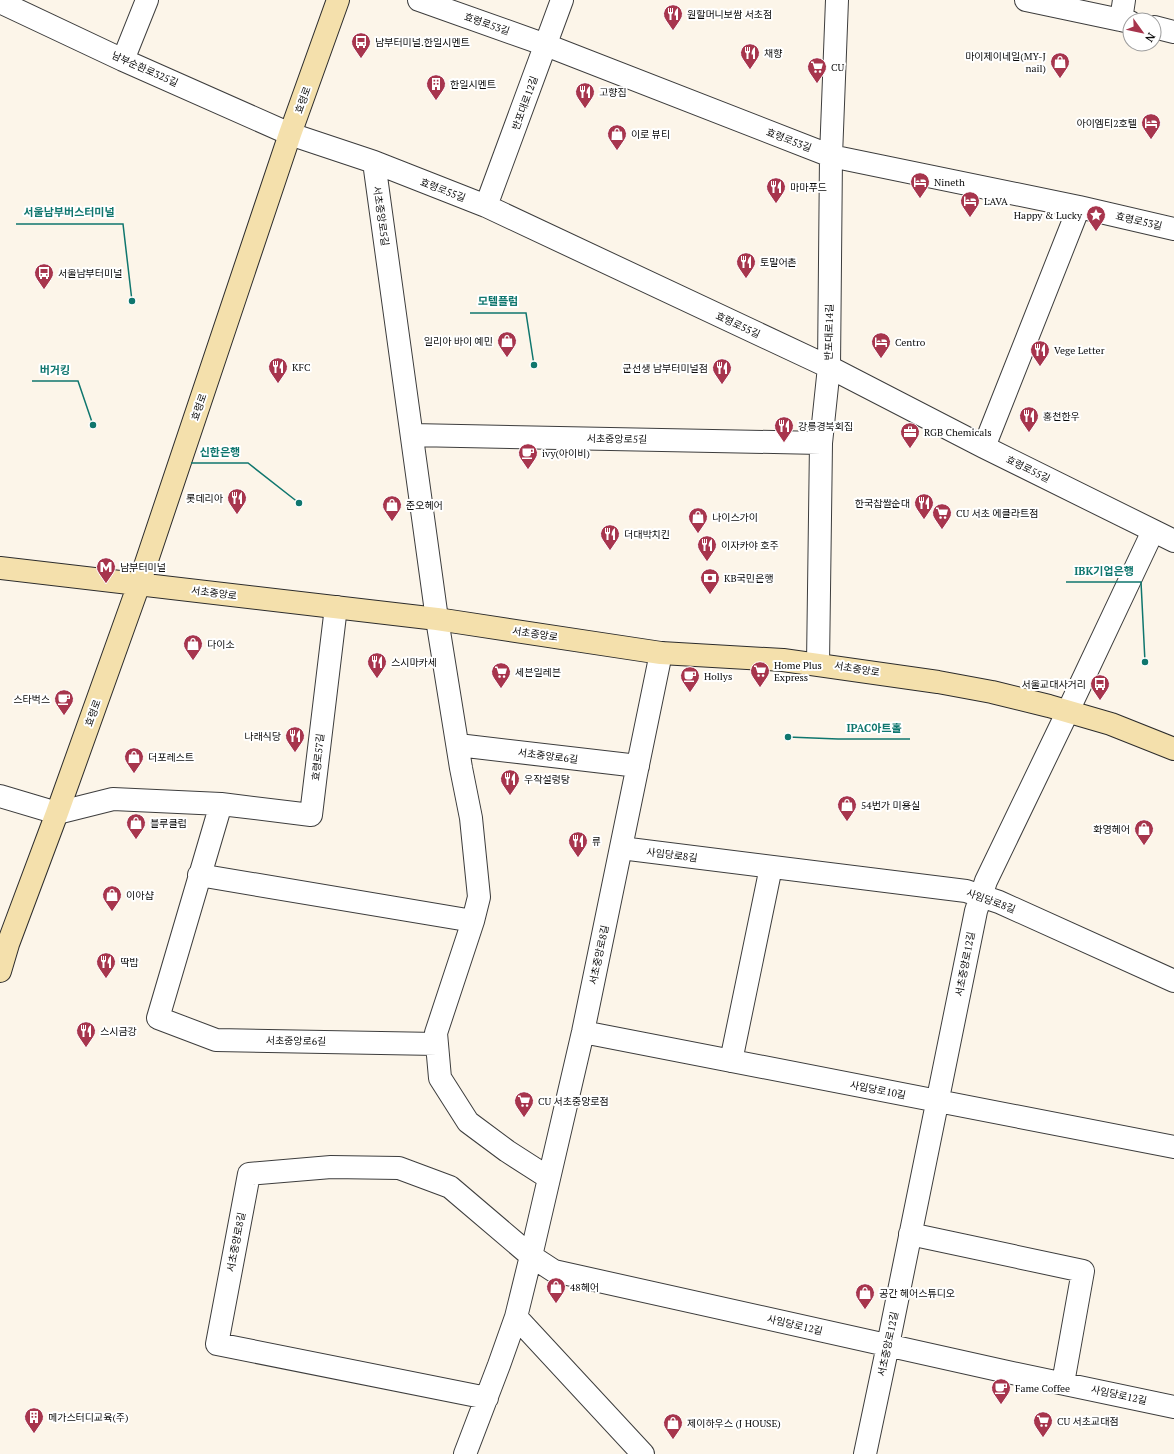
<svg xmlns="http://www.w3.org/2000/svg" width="1174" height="1454" viewBox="0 0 1174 1454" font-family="'PT Serif','Noto Sans KR',serif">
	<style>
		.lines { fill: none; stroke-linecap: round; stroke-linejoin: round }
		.street-casing { stroke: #3d3d3d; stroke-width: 24 }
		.secondary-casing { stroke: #2c2c2c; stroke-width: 24 }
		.street { stroke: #fff; stroke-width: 22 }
		.secondary { stroke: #f4e0ac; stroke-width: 22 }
		.labels { text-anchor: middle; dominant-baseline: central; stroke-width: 4; stroke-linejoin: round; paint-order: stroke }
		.poi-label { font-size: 10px; fill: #0a0a0a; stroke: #fff; text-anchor: start }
		.street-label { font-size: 10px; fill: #0a0a0a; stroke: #fff }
		.leader { fill: none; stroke: #0f766e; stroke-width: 1.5 }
		.callout-dot { fill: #0f766e; stroke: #fff; stroke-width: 1.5 }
		.callout-label { font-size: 11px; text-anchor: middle; font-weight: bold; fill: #0f766e; stroke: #fff; stroke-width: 4; stroke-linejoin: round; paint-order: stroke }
	</style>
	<rect width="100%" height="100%" fill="#fcf5e9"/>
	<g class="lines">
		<defs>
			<path id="street" d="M419,0L546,45L831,156L1079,207L1174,229
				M1026,0L1130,22
				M0,2L123,60L290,134L374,162L486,206L829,367L984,447L1174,541
				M1121,20L1124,0
				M1154,27L1174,32
				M123,60L147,0
				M374,162L437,619L461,768L471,818L479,897L473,921L436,1033L440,1078L468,1122L507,1151L549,1178
				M486,206L562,0
				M412,435L821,443
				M984,447L1079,207
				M818,664L821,443L829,367L831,156L837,0
				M458,745L638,766
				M0,796L57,813L113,799L221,804L311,815L336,607
				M221,804L158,1018L216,1040L437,1044
				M621,848L966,891L999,902L1174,981
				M199,875L473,921
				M583,1032L1174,1147
				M731,1061L771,867
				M910,1234L1083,1271L1063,1383
				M516,1317L643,1454
				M487,1398L217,1344L249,1174L331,1167L399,1168L450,1187L531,1256L554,1271L1003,1371L1174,1407
				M465,1454L499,1365L516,1317L531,1256L583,1032L661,653
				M865,1454L888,1345L976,911L986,881L1068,711L1153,531"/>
			<path id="secondary" d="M0,568L437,619L661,653L783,660L938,682L992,692L1049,706L1111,724L1174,749
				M0,971L8,944L57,813L139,584L290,134L338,0"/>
		</defs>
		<!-- street casing -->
		<use href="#street" class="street-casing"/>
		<!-- secondary casing -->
		<use href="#secondary" class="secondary-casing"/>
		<!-- street -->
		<use href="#street" class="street"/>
		<!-- secondary -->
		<use href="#secondary" class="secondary"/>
	</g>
	<!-- icons -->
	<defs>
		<symbol id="restaurant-pin" viewBox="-11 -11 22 30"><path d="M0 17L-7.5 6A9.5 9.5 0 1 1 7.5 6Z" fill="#a7354d" stroke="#fff"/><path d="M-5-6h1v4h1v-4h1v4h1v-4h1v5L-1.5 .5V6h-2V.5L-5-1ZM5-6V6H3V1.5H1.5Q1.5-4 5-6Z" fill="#fff"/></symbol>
		<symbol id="bus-pin" viewBox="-11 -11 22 30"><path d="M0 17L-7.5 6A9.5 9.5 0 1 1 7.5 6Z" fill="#a7354d" stroke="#fff"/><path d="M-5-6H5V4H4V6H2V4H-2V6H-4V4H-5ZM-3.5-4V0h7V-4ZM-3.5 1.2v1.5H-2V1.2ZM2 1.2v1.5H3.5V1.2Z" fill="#fff"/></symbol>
		<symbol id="shop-pin" viewBox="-11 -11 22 30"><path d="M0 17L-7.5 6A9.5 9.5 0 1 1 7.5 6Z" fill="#a7354d" stroke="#fff"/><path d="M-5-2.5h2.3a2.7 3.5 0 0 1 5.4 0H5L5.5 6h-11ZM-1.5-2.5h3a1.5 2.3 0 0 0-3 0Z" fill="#fff"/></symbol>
		<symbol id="supermarket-pin" viewBox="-11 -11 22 30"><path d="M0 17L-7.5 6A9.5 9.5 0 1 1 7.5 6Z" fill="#a7354d" stroke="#fff"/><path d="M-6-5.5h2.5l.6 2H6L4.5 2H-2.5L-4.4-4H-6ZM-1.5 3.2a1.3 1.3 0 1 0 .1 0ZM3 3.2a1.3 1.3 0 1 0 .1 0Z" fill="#fff"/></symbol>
		<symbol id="building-pin" viewBox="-11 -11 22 30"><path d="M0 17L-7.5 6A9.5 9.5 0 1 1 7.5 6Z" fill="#a7354d" stroke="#fff"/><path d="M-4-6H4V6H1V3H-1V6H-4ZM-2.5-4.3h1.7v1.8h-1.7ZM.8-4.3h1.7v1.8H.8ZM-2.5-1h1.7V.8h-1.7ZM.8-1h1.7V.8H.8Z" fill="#fff"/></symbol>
		<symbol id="hotel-pin" viewBox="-11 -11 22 30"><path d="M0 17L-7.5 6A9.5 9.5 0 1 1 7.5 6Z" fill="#a7354d" stroke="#fff"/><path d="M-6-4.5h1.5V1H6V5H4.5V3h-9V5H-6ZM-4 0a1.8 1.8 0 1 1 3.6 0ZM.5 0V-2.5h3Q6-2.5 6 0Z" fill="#fff"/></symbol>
		<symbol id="sight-pin" viewBox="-11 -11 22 30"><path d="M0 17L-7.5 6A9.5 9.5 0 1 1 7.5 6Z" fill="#a7354d" stroke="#fff"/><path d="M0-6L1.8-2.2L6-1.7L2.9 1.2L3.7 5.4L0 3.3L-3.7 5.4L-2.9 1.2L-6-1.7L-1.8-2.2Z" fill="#fff"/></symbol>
		<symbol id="office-pin" viewBox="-11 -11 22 30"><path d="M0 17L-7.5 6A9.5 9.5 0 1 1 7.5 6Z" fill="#a7354d" stroke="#fff"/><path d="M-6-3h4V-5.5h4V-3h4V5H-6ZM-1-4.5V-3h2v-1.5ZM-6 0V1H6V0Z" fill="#fff"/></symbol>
		<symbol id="cafe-pin" viewBox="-11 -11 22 30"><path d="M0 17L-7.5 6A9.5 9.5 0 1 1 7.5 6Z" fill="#a7354d" stroke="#fff"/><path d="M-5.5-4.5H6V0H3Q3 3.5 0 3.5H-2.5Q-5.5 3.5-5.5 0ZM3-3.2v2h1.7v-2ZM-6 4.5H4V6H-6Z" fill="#fff"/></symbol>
		<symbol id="metro-pin" viewBox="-11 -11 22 30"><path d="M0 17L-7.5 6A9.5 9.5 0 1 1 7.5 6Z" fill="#a7354d" stroke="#fff"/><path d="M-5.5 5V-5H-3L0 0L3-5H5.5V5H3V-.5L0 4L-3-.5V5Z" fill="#fff"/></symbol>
		<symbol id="bank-pin" viewBox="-11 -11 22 30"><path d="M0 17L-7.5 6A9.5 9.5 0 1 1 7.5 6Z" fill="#a7354d" stroke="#fff"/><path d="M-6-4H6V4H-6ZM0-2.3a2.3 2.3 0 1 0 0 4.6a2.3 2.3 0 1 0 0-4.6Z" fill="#fff"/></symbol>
	</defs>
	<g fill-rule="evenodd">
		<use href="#restaurant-pin" x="662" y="3" width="22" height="30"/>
		<use href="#bus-pin" x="350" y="31" width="22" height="30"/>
		<use href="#restaurant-pin" x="739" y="42" width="22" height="30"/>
		<use href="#shop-pin" x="1049" y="51" width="22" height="30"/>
		<use href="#supermarket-pin" x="806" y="56" width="22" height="30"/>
		<use href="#building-pin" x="425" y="73" width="22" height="30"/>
		<use href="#restaurant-pin" x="574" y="81" width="22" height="30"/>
		<use href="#hotel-pin" x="1140" y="112" width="22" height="30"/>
		<use href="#shop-pin" x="606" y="123" width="22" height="30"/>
		<use href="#hotel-pin" x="909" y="171" width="22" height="30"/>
		<use href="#restaurant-pin" x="765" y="176" width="22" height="30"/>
		<use href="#hotel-pin" x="959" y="190" width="22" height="30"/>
		<use href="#sight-pin" x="1085" y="204" width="22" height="30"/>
		<use href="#restaurant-pin" x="735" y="251" width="22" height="30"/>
		<use href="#bus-pin" x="33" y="262" width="22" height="30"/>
		<use href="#shop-pin" x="496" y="330" width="22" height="30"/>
		<use href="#hotel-pin" x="870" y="331" width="22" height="30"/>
		<use href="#restaurant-pin" x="1029" y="339" width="22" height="30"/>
		<use href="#restaurant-pin" x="267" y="356" width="22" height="30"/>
		<use href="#restaurant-pin" x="711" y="357" width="22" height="30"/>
		<use href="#restaurant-pin" x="1018" y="405" width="22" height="30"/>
		<use href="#restaurant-pin" x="773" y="415" width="22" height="30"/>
		<use href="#office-pin" x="899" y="421" width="22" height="30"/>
		<use href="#cafe-pin" x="517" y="442" width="22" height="30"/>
		<use href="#restaurant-pin" x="226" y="487" width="22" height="30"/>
		<use href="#restaurant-pin" x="913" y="492" width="22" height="30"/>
		<use href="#shop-pin" x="381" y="494" width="22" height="30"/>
		<use href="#supermarket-pin" x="931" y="502" width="22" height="30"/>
		<use href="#shop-pin" x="687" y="506" width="22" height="30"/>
		<use href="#restaurant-pin" x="599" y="523" width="22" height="30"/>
		<use href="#restaurant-pin" x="696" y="534" width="22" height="30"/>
		<use href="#metro-pin" x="95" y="556" width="22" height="30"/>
		<use href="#bank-pin" x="699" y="567" width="22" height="30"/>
		<use href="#shop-pin" x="182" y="633" width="22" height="30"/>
		<use href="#restaurant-pin" x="366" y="651" width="22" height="30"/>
		<use href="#supermarket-pin" x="749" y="660" width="22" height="30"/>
		<use href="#supermarket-pin" x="490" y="661" width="22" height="30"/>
		<use href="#cafe-pin" x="679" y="665" width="22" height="30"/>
		<use href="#bus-pin" x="1089" y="673" width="22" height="30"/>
		<use href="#cafe-pin" x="53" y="688" width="22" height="30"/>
		<use href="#restaurant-pin" x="284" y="725" width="22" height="30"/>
		<use href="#shop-pin" x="123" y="746" width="22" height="30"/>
		<use href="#restaurant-pin" x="499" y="768" width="22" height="30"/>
		<use href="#shop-pin" x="836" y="794" width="22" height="30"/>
		<use href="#shop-pin" x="125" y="812" width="22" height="30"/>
		<use href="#shop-pin" x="1133" y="818" width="22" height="30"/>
		<use href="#restaurant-pin" x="567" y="830" width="22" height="30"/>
		<use href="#shop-pin" x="101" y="884" width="22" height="30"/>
		<use href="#restaurant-pin" x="95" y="951" width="22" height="30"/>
		<use href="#restaurant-pin" x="75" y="1020" width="22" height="30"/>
		<use href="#supermarket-pin" x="513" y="1090" width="22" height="30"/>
		<use href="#shop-pin" x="545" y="1276" width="22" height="30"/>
		<use href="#shop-pin" x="854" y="1282" width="22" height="30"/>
		<use href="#cafe-pin" x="990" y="1377" width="22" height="30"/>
		<use href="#building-pin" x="23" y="1406" width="22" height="30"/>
		<use href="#supermarket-pin" x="1032" y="1410" width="22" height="30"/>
		<use href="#shop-pin" x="662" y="1412" width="22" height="30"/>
	</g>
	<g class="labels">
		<!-- poi labels -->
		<g class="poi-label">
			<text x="687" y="14">원할머니보쌈 서초점</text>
			<text x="375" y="42">남부터미널.한일시멘트</text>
			<text x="764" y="53">채향</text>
			<text x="1046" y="56" text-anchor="end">마이제이네일(MY-J<tspan x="1046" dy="12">nail)</tspan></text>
			<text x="831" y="67">CU</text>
			<text x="450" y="84">한일시멘트</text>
			<text x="599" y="92">고향집</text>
			<text x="1137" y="123" text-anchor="end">아이엠티2호텔</text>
			<text x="631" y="134">이로 뷰티</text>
			<text x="934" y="182">Nineth</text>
			<text x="790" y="187">마마푸드</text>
			<text x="984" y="201">LAVA</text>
			<text x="1082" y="215" text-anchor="end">Happy &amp; Lucky</text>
			<text x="760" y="262">토말어촌</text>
			<text x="58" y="273">서울남부터미널</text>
			<text x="493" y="341" text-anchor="end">일리아 바이 예민</text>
			<text x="895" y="342">Centro</text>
			<text x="1054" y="350">Vege Letter</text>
			<text x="292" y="367">KFC</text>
			<text x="708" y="368" text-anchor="end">군선생 남부터미널점</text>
			<text x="1043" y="416">홍천한우</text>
			<text x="798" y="426">강릉경북회집</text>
			<text x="924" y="432">RGB Chemicals</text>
			<text x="542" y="453">ivy(아이비)</text>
			<text x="223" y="498" text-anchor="end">롯데리아</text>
			<text x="910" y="503" text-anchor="end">한국찹쌀순대</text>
			<text x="406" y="505">준오헤어</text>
			<text x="956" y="513">CU 서초 에클라트점</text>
			<text x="712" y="517">나이스가이</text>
			<text x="624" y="534">더대박치킨</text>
			<text x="721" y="545">이자카야 호주</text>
			<text x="120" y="567">남부터미널</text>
			<text x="724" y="578">KB국민은행</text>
			<text x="207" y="644">다이소</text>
			<text x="391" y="662">스시마카세</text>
			<text x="774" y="665">Home Plus<tspan x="774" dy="12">Express</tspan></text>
			<text x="515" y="672">세븐일레븐</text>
			<text x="704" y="676">Hollys</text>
			<text x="1086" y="684" text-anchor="end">서울교대사거리</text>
			<text x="50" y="699" text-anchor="end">스타벅스</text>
			<text x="281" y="736" text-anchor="end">나래식당</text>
			<text x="148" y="757">더포레스트</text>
			<text x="524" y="779">우작설렁탕</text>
			<text x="861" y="805">54번가 미용실</text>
			<text x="150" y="823">블루클럽</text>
			<text x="1130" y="829" text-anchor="end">화영헤어</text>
			<text x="592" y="841">류</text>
			<text x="126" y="895">이아샵</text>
			<text x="120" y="962">딱밥</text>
			<text x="100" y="1031">스시금강</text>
			<text x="538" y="1101">CU 서초중앙로점</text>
			<text x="570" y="1287">48헤어</text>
			<text x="879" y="1293">공간 헤어스튜디오</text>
			<text x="1015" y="1388">Fame Coffee</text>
			<text x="48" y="1417">메가스터디교육(주)</text>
			<text x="1057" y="1421">CU 서초교대점</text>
			<text x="687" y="1423">제이하우스 (J HOUSE)</text>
		</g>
		<!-- street labels -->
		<g class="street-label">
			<text transform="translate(487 24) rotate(19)">효령로53길</text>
			<text transform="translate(145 69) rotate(24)">남부순환로325길</text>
			<text transform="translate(303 100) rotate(-70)">효령로</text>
			<text transform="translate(525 103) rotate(-70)">반포대로12길</text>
			<text transform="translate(789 140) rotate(21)">효령로53길</text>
			<text transform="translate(443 190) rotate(21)">효령로55길</text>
			<text transform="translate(381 216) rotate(82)">서초중앙로5길</text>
			<text transform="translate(1139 221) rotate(13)">효령로53길</text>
			<text transform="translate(738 325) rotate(25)">효령로55길</text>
			<text transform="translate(829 332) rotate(-89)">반포대로14길</text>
			<text transform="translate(199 407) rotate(-71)">효령로</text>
			<text transform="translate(617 439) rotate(1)">서초중앙로5길</text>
			<text transform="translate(1028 469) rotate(26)">효령로55길</text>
			<text transform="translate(214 593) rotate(7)">서초중앙로</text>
			<text transform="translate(535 634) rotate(8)">서초중앙로</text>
			<text transform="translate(857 669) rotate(9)">서초중앙로</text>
			<text transform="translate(93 713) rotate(-70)">효령로</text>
			<text transform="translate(548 756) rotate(7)">서초중앙로6길</text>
			<text transform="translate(318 757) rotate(-84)">효령로57길</text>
			<text transform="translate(672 855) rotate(7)">사임당로8길</text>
			<text transform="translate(991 901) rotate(20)">사임당로8길</text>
			<text transform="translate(599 955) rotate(-78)">서초중앙로8길</text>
			<text transform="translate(965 964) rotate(-79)">서초중앙로12길</text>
			<text transform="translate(296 1041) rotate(1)">서초중앙로6길</text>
			<text transform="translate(878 1090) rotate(11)">사임당로10길</text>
			<text transform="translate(236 1242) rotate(-79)">서초중앙로8길</text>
			<text transform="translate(795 1325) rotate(13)">사임당로12길</text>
			<text transform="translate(888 1344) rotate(-78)">서초중앙로12길</text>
			<text transform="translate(1119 1395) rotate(12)">사임당로12길</text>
		</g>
	</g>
	<!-- callouts -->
	<path class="leader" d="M132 301L123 224H16M534 365L526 313H470M93 425L78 381H32M299 503L248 463H191M1145 662L1141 582H1066M788 737L838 739H910"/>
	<g class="callout-dot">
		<circle cx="132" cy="301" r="4"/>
		<circle cx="534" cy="365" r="4"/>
		<circle cx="93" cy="425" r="4"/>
		<circle cx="299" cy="503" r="4"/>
		<circle cx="1145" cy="662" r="4"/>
		<circle cx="788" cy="737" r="4"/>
	</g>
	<g class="callout-label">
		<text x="69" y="216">서울남부버스터미널</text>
		<text x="498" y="305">모텔플럼</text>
		<text x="55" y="374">버거킹</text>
		<text x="220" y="456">신한은행</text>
		<text x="1104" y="575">IBK기업은행</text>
		<text x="874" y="732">IPAC아트홀</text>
	</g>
	<!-- north arrow -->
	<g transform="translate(1142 32) rotate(123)"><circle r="19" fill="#ffffff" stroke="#9d9d9d"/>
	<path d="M0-3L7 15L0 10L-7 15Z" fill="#a7354d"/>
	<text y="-6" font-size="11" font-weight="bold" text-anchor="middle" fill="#0a0a0a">N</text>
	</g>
</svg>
